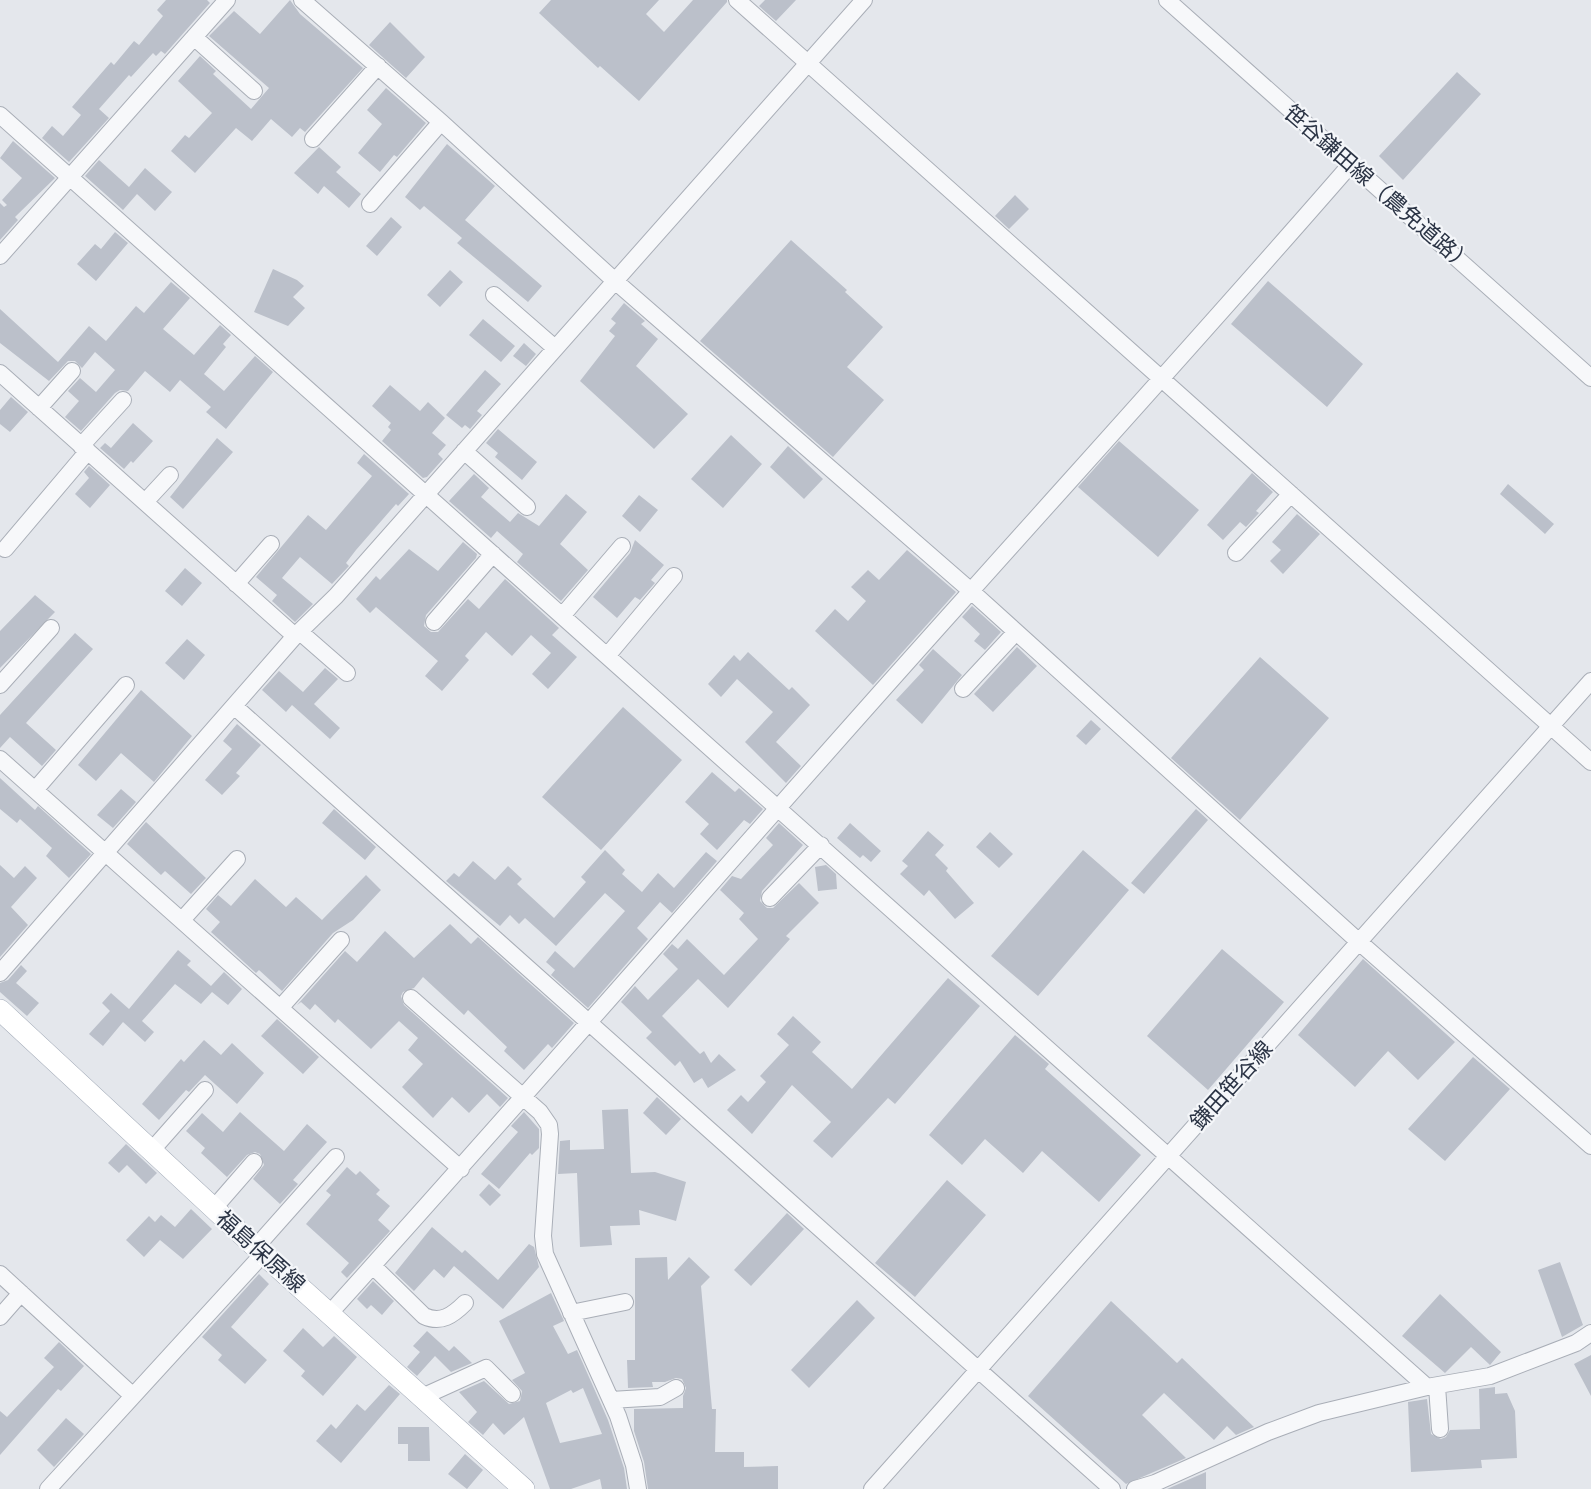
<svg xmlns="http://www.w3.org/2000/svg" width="1591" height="1489" viewBox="0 0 1591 1489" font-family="Jost,'Noto Sans JP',sans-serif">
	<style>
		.building { fill: #bbc0ca; fill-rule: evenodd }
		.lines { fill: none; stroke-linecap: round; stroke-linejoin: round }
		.minor-casing { stroke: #a9aeb7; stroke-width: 18 }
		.major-casing { stroke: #a3abb8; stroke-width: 22 }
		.minor { stroke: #f7f8fa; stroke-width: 16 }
		.major { stroke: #fff; stroke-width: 21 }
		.labels { text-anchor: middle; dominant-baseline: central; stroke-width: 4.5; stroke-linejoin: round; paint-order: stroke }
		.street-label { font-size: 22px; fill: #2b3445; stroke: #f4f6f9 }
	</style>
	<rect width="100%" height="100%" fill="#e4e7ec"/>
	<!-- building -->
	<path class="building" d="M166,0H207L210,3L165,54L161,51L156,56L153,53L131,77L129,75L99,109L109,118L69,162L42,138L52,126L63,136L81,115L72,107L111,62L114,65L134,41L139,45L163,16L157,10Z
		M290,0L300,14L363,68L305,132L300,128L292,137L271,119L252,141L236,128L195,173L171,151L185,135L189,138L212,113L178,81L200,56L216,71L213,74L251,109L269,88L209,36L234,11L260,34Z
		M551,0H659L646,14L664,32L693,0H727V2L639,101L600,66L598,68L539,13Z
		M765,0H796L776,21L759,6Z
		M390,22L425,57L406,78L369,45Z
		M1457,72L1481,94L1403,180L1379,156Z
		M386,88L426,123L397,157L394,155L380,172L358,153L382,124L367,110Z
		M13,141L55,178L15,217L18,220L0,240V203L4,207L7,205L2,200L22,178L0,158Z
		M447,144L495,186L465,220L542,286L528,302L457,243L462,238L424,206L420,210L405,197Z
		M319,147L341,167L336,172L361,194L349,208L324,186L318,194L294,173Z
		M99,160L129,187L145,168L172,192L155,211L137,194L123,210L85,176Z
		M1015,195L1029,209L1009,229L995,216Z
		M391,217L402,227L377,256L366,246Z
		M115,232L128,243L96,281L77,264L95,244L101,249Z
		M791,240L847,290L845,292L883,327L847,367L884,400L833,457L700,341Z
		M273,269L297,280L304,286L293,297L305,308L288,326L254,312Z
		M450,270L463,282L440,307L427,295Z
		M1268,281L1363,364L1327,407L1231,324Z
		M171,282L190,298L163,329L194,355L220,325L231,335L223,344L226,347L204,374L224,391L255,356L273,372L226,429L206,412L211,407L180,380L170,392L145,371L128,391L120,390L115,393L81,431L65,417L79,401L68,391L80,378L96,392L115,370L95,352L82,368L75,361H68L49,381L0,343V309L58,362L89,326L106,341L136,306L144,313Z
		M624,303L645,321L641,324L658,339L636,366L688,414L654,449L580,381L615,336L609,331L616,323L611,319Z
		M483,319L515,346L501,362L469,335Z
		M524,343L536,354L526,366L513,356Z
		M485,370L501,384L477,411L482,415L470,429L465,425L462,428L446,415Z
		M390,385L420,411L428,402L445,418L432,433L446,445L438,454L443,459L427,477L423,478L382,441L391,430L388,427L391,423L372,406Z
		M11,397L28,412L10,432L0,424V410Z
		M133,423L153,441L133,463L131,461L124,469L100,448L105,443L111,448Z
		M498,429L537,462L522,480L495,457L498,453L486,443Z
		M731,435L762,464L723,508L691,479Z
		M217,438L233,452L183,509L170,497Z
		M1119,441L1199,510L1158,557L1078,487Z
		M788,446L823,479L804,499L770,467Z
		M364,454L409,494L398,506L396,504L356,550L346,563L349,566L332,584L300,557L282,578L313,604L295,622L272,601L277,595L256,577L308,515L326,530L372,476L357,463Z
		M89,466L110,485L90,508L75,494L89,478L84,472Z
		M1252,473L1273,492L1256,511L1259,513L1246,527L1240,522L1223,540L1207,525Z
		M474,474L489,488L481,497L510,522L518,513L539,526L566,494L587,512L560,544L588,570L561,601L517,562L523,554L497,531L491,538L449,501Z
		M1508,484L1554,524L1545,534L1500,494Z
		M639,495L658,510L640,532L622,516Z
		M1297,514L1320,534L1283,574L1270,561L1281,550L1272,542Z
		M635,540L664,565L651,580L655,583L640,600L635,597L617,618L593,597L630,553Z
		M463,542L477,554L476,558L426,615L424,626L431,632H438L468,599L479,609L505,579L559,628L552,635L577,657L548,689L532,674L551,653L531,635L512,656L486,632L465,656L469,660L442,691L425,676L438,661L376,607L370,613L356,599L376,576L380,580L409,549L438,571Z
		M907,550L956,592L873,685L815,631L835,609L848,621L866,601L851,587L868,570L879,580Z
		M185,568L202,583L182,606L165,591Z
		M35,595L55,612L0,668V631Z
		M972,606L1001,632L985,650L974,641L980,634L962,617Z
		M75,633L93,649L26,723L56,750L42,766L10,737L0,748V715Z
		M187,639L205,655L184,680L165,663Z
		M1017,647L1037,666L993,712L974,694Z
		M933,649L962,675L922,724L896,700L924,670L919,665Z
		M748,652L789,690L792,687L810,705L776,742L801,766L786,783L745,742L773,712L737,679L721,697L708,684L734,655L740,661Z
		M1260,657L1329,718L1240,820L1171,758Z
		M325,668L338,679L314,704L340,728L330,739L292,705L286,712L262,690L279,671L303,692Z
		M141,690L192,736L154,782L121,753L96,781L78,765Z
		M623,707L682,760L601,850L542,797Z
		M1091,720L1101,729L1086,745L1076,736Z
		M237,724L261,745L236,773L240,776L222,795L205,780L232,749L223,741Z
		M712,772L735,792L739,788L763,809L750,824L744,820L717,850L700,834L709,824L685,802Z
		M0,778L35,810L38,806L91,854L69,878L46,856L52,848L20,819L17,823L0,809Z
		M121,789L136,802L113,828L97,815Z
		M334,809L376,847L365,860L322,823Z
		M1196,809L1208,820L1144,894L1131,883Z
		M146,822L206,878L191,894L165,871L161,875L127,844Z
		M779,823L803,845L762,891L760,901L767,908H773L799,883L819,903L786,936L790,939L728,1008L698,979L662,1016L700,1054L704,1051L711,1063L719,1054L736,1070L708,1088L702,1078L694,1083L680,1061L675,1066L646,1038L652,1032L621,1002L635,986L648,1000L678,969L663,954L672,944L678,949L687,939L724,975L758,939L739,919L744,913L720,890L732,876L741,879L773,845L766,838Z
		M850,823L881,851L871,862L863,855L860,858L837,838Z
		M928,831L944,845L935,855L948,868L946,871L974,903L955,919L929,890L924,896L900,874L908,866L902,861Z
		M990,832L1013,854L999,868L976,847Z
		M605,850L625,870L622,874L642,892L658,873L674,888L706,852L717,861L672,913L660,902L637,928L648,939L588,1008L551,975L555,970L546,962L555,951L574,968L625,911L605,893L556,946L525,918L519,924L510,915L500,926L446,881L454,873L459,877L473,861L495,880L508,866L522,879L517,884L554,918L586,882L581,877Z
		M1083,850L1129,890L1038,996L991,956Z
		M0,865L14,878L25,866L37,878L11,907L28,925L0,957Z
		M826,865L836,874L837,889L818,891L815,867Z
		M366,875L381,890L353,920L333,933L282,991L259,970L256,973L211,932L220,922L206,909L218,895L231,906L255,879L286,907L296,897L322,920Z
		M450,924L471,944L478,937L574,1023L552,1048L548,1044L524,1070L504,1051L507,1047L468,1010L464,1015L423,977L414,988L403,992L401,996L404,1005L508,1098L500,1107L487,1094L469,1113L452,1097L433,1118L402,1087L423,1064L408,1050L418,1038L399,1021L371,1049L338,1019L335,1023L315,1004L310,1010L301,1002L297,1005L345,951L357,962L385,931L414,958Z
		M1222,949L1284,1002L1208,1090L1147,1036Z
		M178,950L191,961L187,965L211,986L224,972L242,989L228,1005L212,992L201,1004L175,984L142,1021L154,1032L145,1042L123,1022L103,1046L89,1034L110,1011L102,1003L111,993L129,1009Z
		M1363,959L1455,1042L1418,1080L1388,1051L1355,1087L1298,1035Z
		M21,965L27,971L16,983L39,1003L27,1016L0,992V983L8,980Z
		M948,978L980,1006L895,1104L888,1098L832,1158L813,1141L831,1122L792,1085L752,1134L727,1110L741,1095L748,1102L766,1082L760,1076L789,1045L777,1034L793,1016L821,1042L812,1052L852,1089Z
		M277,1019L319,1057L303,1074L261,1036Z
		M1015,1035L1049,1064L1045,1069L1141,1155L1099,1202L1042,1151L1023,1173L985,1139L962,1165L929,1135Z
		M204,1040L221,1055L232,1043L264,1073L237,1104L205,1075L189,1092L186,1090L159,1120L142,1104L181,1059L184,1062Z
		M1473,1057L1510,1089L1445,1161L1408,1129Z
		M657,1097L681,1119L666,1135L643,1113Z
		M628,1109L631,1173L655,1172L686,1182L676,1221L639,1210L640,1225L610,1226L612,1245L580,1247L577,1173L558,1174L560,1141L570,1140V1150L604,1149L602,1110Z
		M240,1112L284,1151L307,1124L327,1142L293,1180L298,1184L280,1204L253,1179L264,1165L260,1154L255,1152L247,1155L227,1177L201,1153L205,1148L186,1131L202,1113L223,1132Z
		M524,1112L539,1129V1148L532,1155L530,1153L499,1189L481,1174L518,1132L511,1126Z
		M126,1144L157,1173L146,1184L127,1165L119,1173L108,1163Z
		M347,1167L356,1175L360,1171L380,1190L376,1194L390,1206L378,1220L390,1231L347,1278L341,1272L349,1263L306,1224L331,1195L326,1191Z
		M947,1180L986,1215L915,1297L875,1263Z
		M489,1184L501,1195L490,1206L479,1195Z
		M191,1209L212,1229L183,1259L160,1240L144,1257L126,1240L149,1216L155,1222L161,1215L175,1227Z
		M787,1213L804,1229L751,1286L734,1270Z
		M432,1227L462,1253L465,1250L498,1280L529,1244L534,1247L539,1267L503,1309L454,1266L444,1278L434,1269L414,1291L395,1273Z
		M667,1257L668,1280L689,1257L710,1277L701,1286L712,1409H716L715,1452H744V1467L778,1466V1489H648L644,1462L634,1431V1409L683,1408V1396L686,1388L682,1379L676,1378L665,1382H652L653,1387L628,1388L627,1360H635V1258Z
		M1560,1262L1583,1325L1562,1337L1538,1270Z
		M259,1274L269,1284L231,1327L267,1360L245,1384L218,1360L222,1355L202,1337Z
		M373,1281L394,1301L382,1315L371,1305L367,1309L357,1299Z
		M551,1293L564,1321L553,1326L568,1354L577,1350L608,1420L624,1468L627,1489H602L600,1479L571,1489H550L524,1417L504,1435L493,1423L483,1435L468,1422L477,1412L459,1392L484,1381L509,1404L520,1401L522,1391L512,1380L525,1373L499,1321ZM583,1388L602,1434L560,1443L546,1403L571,1390L573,1393Z
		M1440,1294L1501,1352L1490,1365L1471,1347L1445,1373L1402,1336Z
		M857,1300L875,1318L809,1388L791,1370Z
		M1111,1301L1177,1363L1182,1358L1254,1427L1236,1435L1227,1426L1214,1440L1164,1393L1142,1415L1186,1458L1126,1484L1028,1396Z
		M303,1328L323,1347L334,1336L357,1357L323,1396L301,1376L305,1371L283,1351Z
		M427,1331L449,1351L454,1346L472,1363L451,1372L435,1356L417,1376L407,1367L420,1352L413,1346Z
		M59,1342L84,1366L61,1391L58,1389L0,1455V1411L7,1417L54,1367L44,1358Z
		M1591,1355V1396L1574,1364Z
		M389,1385L400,1394L341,1463L316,1441L331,1424L336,1429L357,1404L365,1411Z
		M1495,1387V1394L1507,1393L1515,1411L1517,1458L1481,1460L1482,1468L1411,1472L1408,1402L1427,1399L1431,1434L1441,1439L1446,1437L1450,1430L1480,1429L1479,1389Z
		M66,1418L84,1434L54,1467L37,1450Z
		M398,1427H429L430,1461H408V1444H398Z
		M465,1454L483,1470L467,1489L448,1474Z
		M1206,1472V1489H1167Z"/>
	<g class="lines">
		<defs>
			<path id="minor" d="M302,0L441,122L615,281L971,591L1358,941L1591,1146
				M737,0L1591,762
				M1167,0L1591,378
				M194,37L254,91
				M0,115L1427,1387
				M313,139L378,66
				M370,204L441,122
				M0,256L227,0
				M494,295L555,348
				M0,373L295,636
				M39,408L72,371
				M81,446L123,400
				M464,451L527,507
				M145,502L170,475
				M5,549L88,451
				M1236,553L1291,494
				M236,584L271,544
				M562,616L622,546
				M434,622L493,554
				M300,632L347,673
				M607,656L674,576
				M0,685L51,628
				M963,689L1016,632
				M234,706L1112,1489
				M0,759L461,1169
				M35,790L126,685
				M770,898L821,845
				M182,920L237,859
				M0,973L295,636L336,596L864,0
				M411,998L540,1112L549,1125L550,1134L543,1236L545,1254L618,1416L634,1465L638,1489
				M281,1007L341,940
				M152,1150L205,1090
				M214,1208L254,1162
				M256,1247L336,1157
				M373,1266L424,1316C441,1324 453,1315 465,1303
				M0,1274L133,1396
				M330,1313C546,1074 756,830 971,591C1098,449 1226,308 1351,164
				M571,1313L625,1302
				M0,1317L21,1293
				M1437,1386L1440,1429
				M422,1397L486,1368L512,1394
				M611,1400L660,1397L676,1388
				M48,1489L263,1254
				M872,1489L1591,681
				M1135,1489L1155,1483L1268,1432L1319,1413L1427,1387L1490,1376L1576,1343L1591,1333"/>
			<path id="major" d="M0,1010L263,1254L524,1489"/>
		</defs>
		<!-- minor casing -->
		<use href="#minor" class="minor-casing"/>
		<!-- major casing -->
		<use href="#major" class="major-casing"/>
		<!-- minor -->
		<use href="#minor" class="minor"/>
		<!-- major -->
		<use href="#major" class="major"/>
	</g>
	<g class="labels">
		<!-- street labels -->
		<g class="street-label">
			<text transform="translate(1379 188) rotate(41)">笹谷鎌田線（農免道路）</text>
			<text transform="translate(1231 1085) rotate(-48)">鎌田笹谷線</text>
			<text transform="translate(261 1251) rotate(42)">福島保原線</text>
		</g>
	</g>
</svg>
